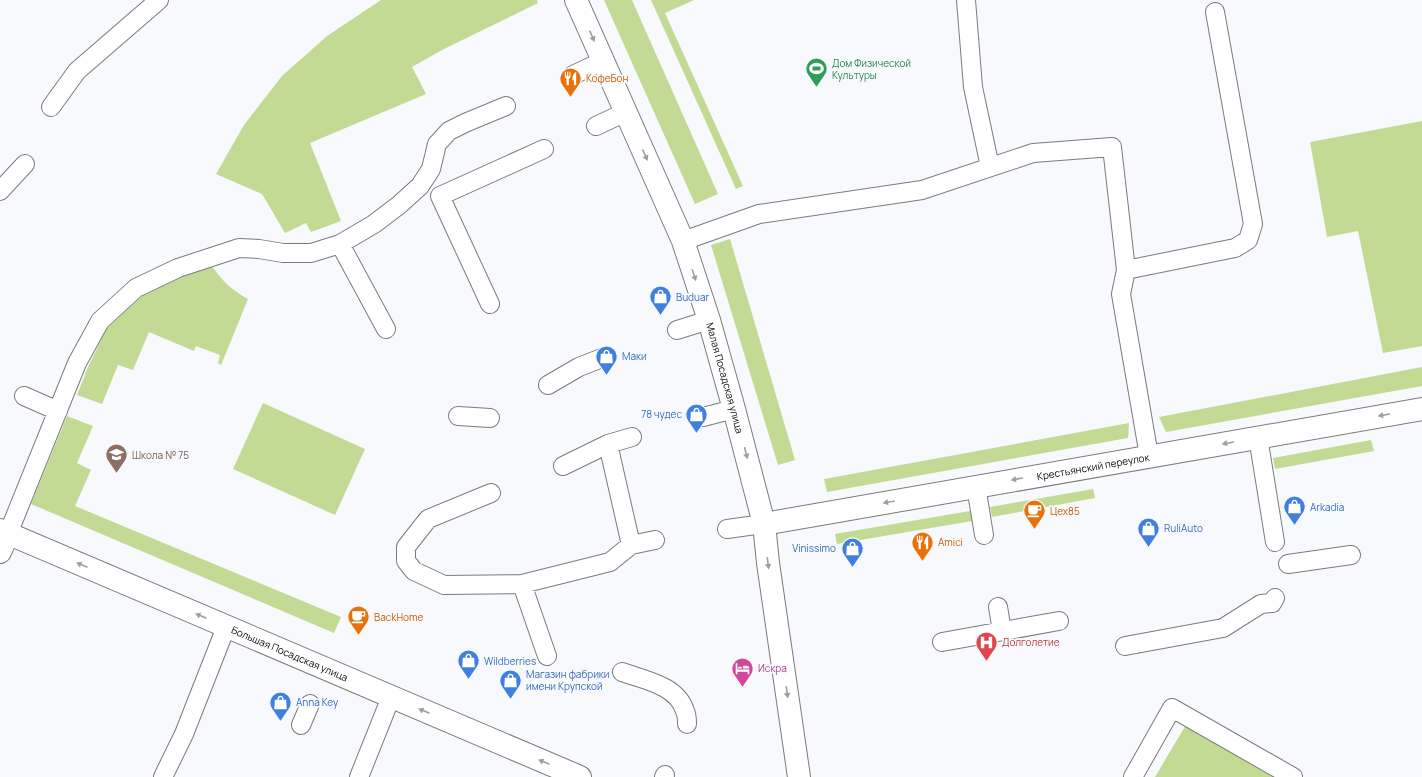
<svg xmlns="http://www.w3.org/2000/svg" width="1422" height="777" viewBox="0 0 1422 777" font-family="Manrope,sans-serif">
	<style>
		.green { fill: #c2da94 }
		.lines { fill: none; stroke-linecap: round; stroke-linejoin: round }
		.service-casing { stroke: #797b7d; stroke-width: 20 }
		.minor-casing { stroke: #797b7d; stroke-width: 24 }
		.service { stroke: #fff; stroke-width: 18 }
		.minor { stroke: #fff; stroke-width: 22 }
		.oneway { fill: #9e9e9f }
		.labels { text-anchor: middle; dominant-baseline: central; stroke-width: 3.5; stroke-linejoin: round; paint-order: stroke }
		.leisure-label { font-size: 10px; fill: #27864d; stroke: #f8f9fc; text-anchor: start }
		.food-label { font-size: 10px; fill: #c56008; stroke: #f8f9fc; text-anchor: start }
		.shop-label { font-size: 10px; fill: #366cbe; stroke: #f8f9fc; text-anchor: start }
		.street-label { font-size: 10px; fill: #0d0d0e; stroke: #f8f9fc }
		.education-label { font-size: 10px; fill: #785e54; stroke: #f8f9fc; text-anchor: start }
		.health-label { font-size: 10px; fill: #be3a42; stroke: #f8f9fc; text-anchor: start }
		.hotel-label { font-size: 10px; fill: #b23c85; stroke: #f8f9fc; text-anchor: start }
	</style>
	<rect width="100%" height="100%" fill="#f8f9fc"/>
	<!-- green -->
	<path class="green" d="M381,0H537L538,3L442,50L412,67L426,94L310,143L341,221L311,232L306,223L285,233L262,194L216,174L244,125L282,76L327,36Z
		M604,0H632L718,194L695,204Z
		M651,0H694L665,13L743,186L736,189Z
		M1422,121V346L1383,353L1358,231L1327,237L1310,142Z
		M730,239L795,460L778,465L711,245Z
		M212,266C224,283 231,289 248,299L221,365L218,363L220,355L196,346L194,351L149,332L133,370L118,365L102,404L77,395L88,367L107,328L142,296L182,277Z
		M1422,367V386L1166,432L1159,417Z
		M263,403L365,449L335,515L233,469Z
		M67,416L93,426L77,463L91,470L75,506L341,617L334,633L31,504Z
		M1129,423L1128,438L827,492L824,479Z
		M1371,440L1374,451L1275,469L1273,458Z
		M1093,489L1095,498L992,517L990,507Z
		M970,511L972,521L837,544L835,534Z
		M1187,723L1281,777H1155Z"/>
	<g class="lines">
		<defs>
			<path id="service" d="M966,0L973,87L990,167
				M573,75L603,61
				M51,107L77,71L159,0
				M596,126L626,112
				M0,191L25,164
				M683,241L759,214L922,190L1033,153L1112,147L1126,270L1121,294L1149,456
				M340,244L386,329
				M1126,270L1235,248L1248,240L1253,224L1215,12
				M490,304L440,196L544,149
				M677,330L709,320
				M548,385L579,367L607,356
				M24,396L58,411
				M458,416L490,418
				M703,417L734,409
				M1258,437L1275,542
				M608,444L632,437
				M563,466L608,444L631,545L655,540
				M976,486L984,535
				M491,493L428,519L406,547V561L414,571L444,585L522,584L610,562L631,545
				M727,529L764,524
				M8,534L77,363L100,321L136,288L178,268L239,248L259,249L283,253H311L340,244L374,224L399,205L420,186L431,169L437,144L449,131L465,123L506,106
				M1288,564L1351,555
				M522,584L547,656
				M998,607L1002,631
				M942,642L1059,621
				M1125,646L1223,628L1261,604L1272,603L1275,598
				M622,672C644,680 677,685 685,711C687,715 687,720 687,724
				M301,725L310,704
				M163,777L184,734L226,627
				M359,777L391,697
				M664,777L665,775
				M1133,777L1172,708L1293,777"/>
			<g id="minor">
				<path id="s1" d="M576,0L683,241L709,320L734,409L764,524L768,563L799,777"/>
				<path id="s2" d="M764,524L1422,409"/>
				<path id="s3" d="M0,530L580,777"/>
				<path d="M0,552L8,534"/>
			</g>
		</defs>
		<!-- service casing -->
		<use href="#service" class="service-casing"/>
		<!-- minor casing -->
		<use href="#minor" class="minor-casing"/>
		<!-- service -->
		<use href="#service" class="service"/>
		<!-- minor -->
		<use href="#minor" class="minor"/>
	</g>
	<!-- one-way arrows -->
	<defs><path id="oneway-solid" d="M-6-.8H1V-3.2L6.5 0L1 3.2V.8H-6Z"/></defs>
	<g class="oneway">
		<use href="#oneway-solid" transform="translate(592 36) rotate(66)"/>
		<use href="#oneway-solid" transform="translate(645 155) rotate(66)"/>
		<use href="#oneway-solid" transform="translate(694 275) rotate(72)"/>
		<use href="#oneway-solid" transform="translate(1384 415) rotate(170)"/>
		<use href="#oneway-solid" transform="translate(1228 443) rotate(170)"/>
		<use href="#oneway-solid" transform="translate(746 453) rotate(76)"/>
		<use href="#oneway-solid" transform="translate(1017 479) rotate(170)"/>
		<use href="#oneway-solid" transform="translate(889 502) rotate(170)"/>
		<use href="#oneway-solid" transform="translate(768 563) rotate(83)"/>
		<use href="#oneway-solid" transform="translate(82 565) rotate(-157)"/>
		<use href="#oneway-solid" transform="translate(201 616) rotate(-157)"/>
		<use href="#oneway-solid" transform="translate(787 692) rotate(82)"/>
		<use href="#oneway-solid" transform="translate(424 711) rotate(-157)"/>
		<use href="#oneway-solid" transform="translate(544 762) rotate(-157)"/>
	</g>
	<!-- icons -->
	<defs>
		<symbol id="stadium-pin" viewBox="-11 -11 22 30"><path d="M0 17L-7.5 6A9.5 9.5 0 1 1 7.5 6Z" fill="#2e9e5b" stroke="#f8f9fc"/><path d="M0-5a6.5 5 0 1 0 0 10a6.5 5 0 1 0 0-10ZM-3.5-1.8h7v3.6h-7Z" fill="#fff"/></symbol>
		<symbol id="restaurant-pin" viewBox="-11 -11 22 30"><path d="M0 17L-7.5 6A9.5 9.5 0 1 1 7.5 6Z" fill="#e8710a" stroke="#f8f9fc"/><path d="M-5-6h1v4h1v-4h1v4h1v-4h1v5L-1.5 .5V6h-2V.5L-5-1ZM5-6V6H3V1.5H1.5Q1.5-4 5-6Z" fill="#fff"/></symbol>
		<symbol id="shop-pin" viewBox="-11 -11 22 30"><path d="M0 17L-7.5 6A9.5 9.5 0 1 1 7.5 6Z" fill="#3f7fe0" stroke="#f8f9fc"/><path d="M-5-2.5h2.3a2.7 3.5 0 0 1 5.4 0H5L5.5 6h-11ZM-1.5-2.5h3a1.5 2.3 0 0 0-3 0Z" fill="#fff"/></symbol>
		<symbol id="school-pin" viewBox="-11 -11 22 30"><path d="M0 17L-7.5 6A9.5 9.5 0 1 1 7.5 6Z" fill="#8d6e63" stroke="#f8f9fc"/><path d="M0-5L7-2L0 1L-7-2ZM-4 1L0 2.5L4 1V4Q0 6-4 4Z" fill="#fff"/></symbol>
		<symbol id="cafe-pin" viewBox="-11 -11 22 30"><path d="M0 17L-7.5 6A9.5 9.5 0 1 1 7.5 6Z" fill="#e8710a" stroke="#f8f9fc"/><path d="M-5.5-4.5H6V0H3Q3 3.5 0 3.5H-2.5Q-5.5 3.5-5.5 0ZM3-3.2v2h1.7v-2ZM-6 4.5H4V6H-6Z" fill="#fff"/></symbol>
		<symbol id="hospital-pin" viewBox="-11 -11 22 30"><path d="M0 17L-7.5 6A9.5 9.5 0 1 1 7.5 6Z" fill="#e0444e" stroke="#f8f9fc"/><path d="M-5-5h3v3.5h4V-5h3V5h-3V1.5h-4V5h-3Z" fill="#fff"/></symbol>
		<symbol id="hotel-pin" viewBox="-11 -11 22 30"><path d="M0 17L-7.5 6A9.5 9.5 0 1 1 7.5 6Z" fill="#d1479c" stroke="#f8f9fc"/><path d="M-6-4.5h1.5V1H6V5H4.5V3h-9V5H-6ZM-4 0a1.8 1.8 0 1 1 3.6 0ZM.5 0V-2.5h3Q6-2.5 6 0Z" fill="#fff"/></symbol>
	</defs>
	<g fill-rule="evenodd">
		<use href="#stadium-pin" x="804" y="56" width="25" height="34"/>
		<use href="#restaurant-pin" x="558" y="66" width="25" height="34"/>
		<use href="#shop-pin" x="648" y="284" width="25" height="34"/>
		<use href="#shop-pin" x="594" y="344" width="25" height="34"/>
		<use href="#shop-pin" x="684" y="402" width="25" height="34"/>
		<use href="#school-pin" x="104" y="442" width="25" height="34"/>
		<use href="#shop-pin" x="1282" y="494" width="25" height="34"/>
		<use href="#cafe-pin" x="1022" y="498" width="25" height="34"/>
		<use href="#shop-pin" x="1136" y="516" width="25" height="34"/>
		<use href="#restaurant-pin" x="910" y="530" width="25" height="34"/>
		<use href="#shop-pin" x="840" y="536" width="25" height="34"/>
		<use href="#cafe-pin" x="346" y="604" width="25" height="34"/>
		<use href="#hospital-pin" x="974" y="630" width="25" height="34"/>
		<use href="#shop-pin" x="456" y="648" width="25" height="34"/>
		<use href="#hotel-pin" x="730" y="656" width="25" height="34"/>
		<use href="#shop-pin" x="498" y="668" width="25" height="34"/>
		<use href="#shop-pin" x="268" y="690" width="25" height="34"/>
	</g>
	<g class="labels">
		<!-- leisure labels -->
		<g class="leisure-label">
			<text x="832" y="63">Дом Физической<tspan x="832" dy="12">Культуры</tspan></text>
		</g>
		<!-- food labels -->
		<g class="food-label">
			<text x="586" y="78">КофеБон</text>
			<text x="1050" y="511">Цех85</text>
			<text x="938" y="542">Amici</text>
			<text x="374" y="617">BackHome</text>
		</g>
		<!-- shop labels -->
		<g class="shop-label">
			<text x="676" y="297">Buduar</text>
			<text x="622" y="356">Маки</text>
			<text x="682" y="414" text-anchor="end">78 чудес</text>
			<text x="1310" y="507">Arkadia</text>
			<text x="1164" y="528">RuliAuto</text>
			<text x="836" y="548" text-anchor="end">Vinissimo</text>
			<text x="484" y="661">Wildberries</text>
			<text x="526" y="674">Магазин фабрики<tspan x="526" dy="12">имени Крупской</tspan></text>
			<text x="296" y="702">Anna Key</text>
		</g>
		<!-- street labels -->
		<g class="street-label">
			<text stroke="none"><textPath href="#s1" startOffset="407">Малая Посадская улица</textPath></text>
			<text stroke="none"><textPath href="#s2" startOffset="334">Крестьянский переулок</textPath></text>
			<text stroke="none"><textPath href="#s3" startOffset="315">Большая Посадская улица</textPath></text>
		</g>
		<!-- education labels -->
		<g class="education-label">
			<text x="132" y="455">Школа № 75</text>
		</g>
		<!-- health labels -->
		<g class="health-label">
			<text x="1002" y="642">Долголетие</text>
		</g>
		<!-- hotel labels -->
		<g class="hotel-label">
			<text x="758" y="668">Искра</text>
		</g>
	</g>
</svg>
